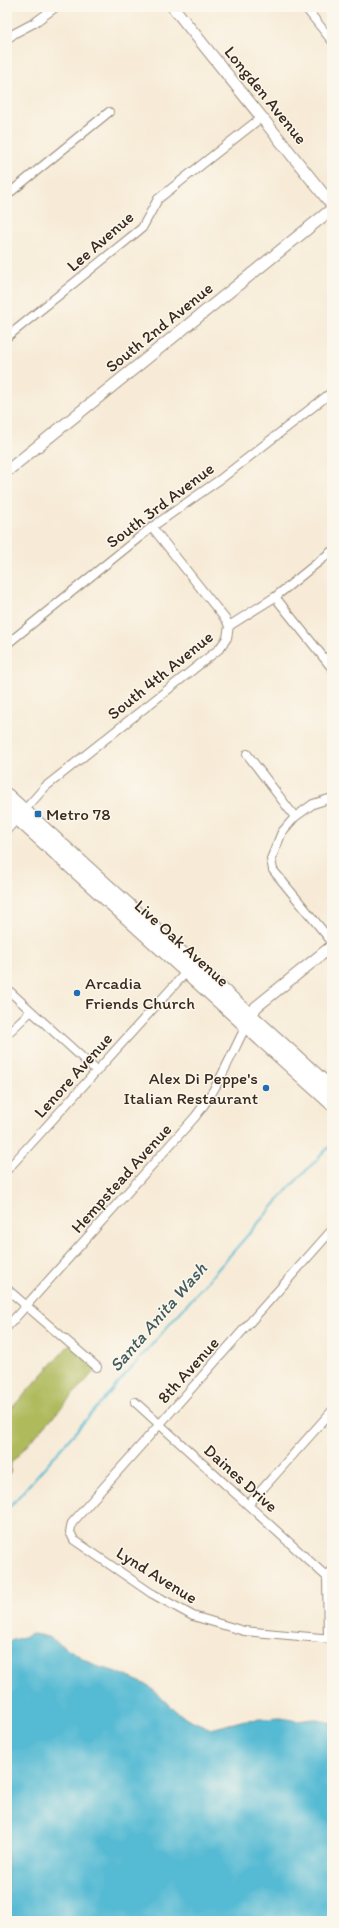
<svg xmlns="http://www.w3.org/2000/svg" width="339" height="1928" viewBox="0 0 339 1928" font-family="Itim,sans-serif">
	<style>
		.green { fill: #aeba5c; stroke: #74723d }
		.water { fill: #55bad3; stroke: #487278 }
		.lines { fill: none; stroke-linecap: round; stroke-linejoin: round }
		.stream { stroke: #55bad3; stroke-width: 2 }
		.street-casing { stroke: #998a7a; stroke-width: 10 }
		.secondary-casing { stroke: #998a7a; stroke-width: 13 }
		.primary-casing { stroke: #998a7a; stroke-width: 15 }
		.street { stroke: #fff; stroke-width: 8 }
		.secondary { stroke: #fff; stroke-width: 11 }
		.primary { stroke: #fff; stroke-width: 13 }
		.poi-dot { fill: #1f6fb2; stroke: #fbf7ec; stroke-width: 1.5 }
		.labels { text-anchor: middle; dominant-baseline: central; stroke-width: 3; stroke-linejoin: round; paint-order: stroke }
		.street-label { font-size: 17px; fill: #3b2a1e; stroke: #fbf7ec }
		.poi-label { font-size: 17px; fill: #3b2a1e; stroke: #fbf7ec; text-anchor: start }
		.water-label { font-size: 18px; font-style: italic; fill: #445c5d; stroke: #fbf7ec }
	</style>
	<rect width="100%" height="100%" fill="#fbf7ec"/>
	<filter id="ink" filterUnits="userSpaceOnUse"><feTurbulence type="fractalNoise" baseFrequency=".025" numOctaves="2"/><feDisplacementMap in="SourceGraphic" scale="8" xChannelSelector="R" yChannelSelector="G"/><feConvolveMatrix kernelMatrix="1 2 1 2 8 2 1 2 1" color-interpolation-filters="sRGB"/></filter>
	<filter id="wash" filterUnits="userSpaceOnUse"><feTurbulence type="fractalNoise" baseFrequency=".012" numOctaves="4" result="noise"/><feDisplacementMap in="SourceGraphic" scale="16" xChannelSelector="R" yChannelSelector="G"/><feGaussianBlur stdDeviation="0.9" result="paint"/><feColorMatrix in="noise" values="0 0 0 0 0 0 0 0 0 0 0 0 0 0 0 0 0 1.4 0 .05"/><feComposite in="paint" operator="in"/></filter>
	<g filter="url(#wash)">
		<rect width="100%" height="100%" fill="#f7ebd7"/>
		<!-- green -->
		<path class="green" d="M73,1341L100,1365L11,1463L10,1473L7,1476V1411L10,1410Z"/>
		<!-- water -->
		<path class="water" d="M33,1634L49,1637L95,1666L117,1672L149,1686L172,1708L184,1717L211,1729L245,1720L281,1718L297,1721L314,1719L332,1723V1921H7V1642Z"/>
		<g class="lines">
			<!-- stream -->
			<path class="stream" d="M7,1510L289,1188L332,1144"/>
		</g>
	</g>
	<g filter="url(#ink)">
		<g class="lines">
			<defs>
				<path id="street" d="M305,7L332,41
					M7,39L15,33L34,23L56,7
					M7,195L109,112
					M7,337L142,228L158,199L262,117
					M152,527L226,620L229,626
					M275,597L332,668
					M7,644L152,527L222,478L332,392
					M247,754L295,817L282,832L271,859L273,870L332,942
					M295,817L313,804L332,798
					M7,830L45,787L219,649L227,638L229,626L275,597L332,551
					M7,989L97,1071
					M7,1034L31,1011
					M7,1170L189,969
					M332,1230L72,1523L70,1532L74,1540L151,1593L193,1616L244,1631L332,1639
					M7,1289L97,1367
					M7,1327L195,1117C219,1087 230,1057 247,1024
					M135,1402L327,1577
					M248,1505L332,1411
					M328,1639L327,1577L332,1570"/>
				<path id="secondary" d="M173,7L332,205
					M7,471L332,209
					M251,1016L256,1007L332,946"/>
				<path id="primary" d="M7,795L332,1089
					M7,809L332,1104"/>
			</defs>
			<!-- street casing -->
			<use href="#street" class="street-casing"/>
			<!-- secondary casing -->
			<use href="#secondary" class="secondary-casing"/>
			<!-- primary casing -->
			<use href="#primary" class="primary-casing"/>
			<!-- street -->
			<use href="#street" class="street"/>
			<!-- secondary -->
			<use href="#secondary" class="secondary"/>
			<!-- primary -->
			<use href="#primary" class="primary"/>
		</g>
	</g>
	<!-- markers -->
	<g class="poi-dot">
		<rect x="34" y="810" width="8" height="8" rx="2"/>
		<circle cx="77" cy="993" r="4"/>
		<circle cx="266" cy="1088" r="4"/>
	</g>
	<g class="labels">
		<!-- street labels -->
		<g class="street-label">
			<text transform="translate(266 95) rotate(51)">Longden Avenue</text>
			<text transform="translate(100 241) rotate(-41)">Lee Avenue</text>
			<text transform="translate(159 327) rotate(-39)">South 2nd Avenue</text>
			<text transform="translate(160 505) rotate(-37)">South 3rd Avenue</text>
			<text transform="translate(160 675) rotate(-39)">South 4th Avenue</text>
			<text transform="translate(182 943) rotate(42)">Live Oak Avenue</text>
			<text transform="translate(73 1075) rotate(-48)">Lenore Avenue</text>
			<text transform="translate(121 1178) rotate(-48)">Hempstead Avenue</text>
			<text transform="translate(188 1370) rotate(-48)">8th Avenue</text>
			<text transform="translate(241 1478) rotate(42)">Daines Drive</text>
			<text transform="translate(157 1575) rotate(32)">Lynd Avenue</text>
		</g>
		<!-- poi labels -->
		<g class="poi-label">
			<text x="46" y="814">Metro 78</text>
			<text x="85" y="983">Arcadia<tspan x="85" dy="20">Friends Church</tspan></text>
			<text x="258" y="1078" text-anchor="end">Alex Di Peppe's<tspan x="258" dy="20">Italian Restaurant</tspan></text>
		</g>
		<!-- water labels -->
		<g class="water-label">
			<text transform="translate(158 1317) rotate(-49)">Santa Anita Wash</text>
		</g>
	</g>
	<!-- margin -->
	<rect width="339" height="1928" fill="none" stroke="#fbf7ec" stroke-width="24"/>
</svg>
